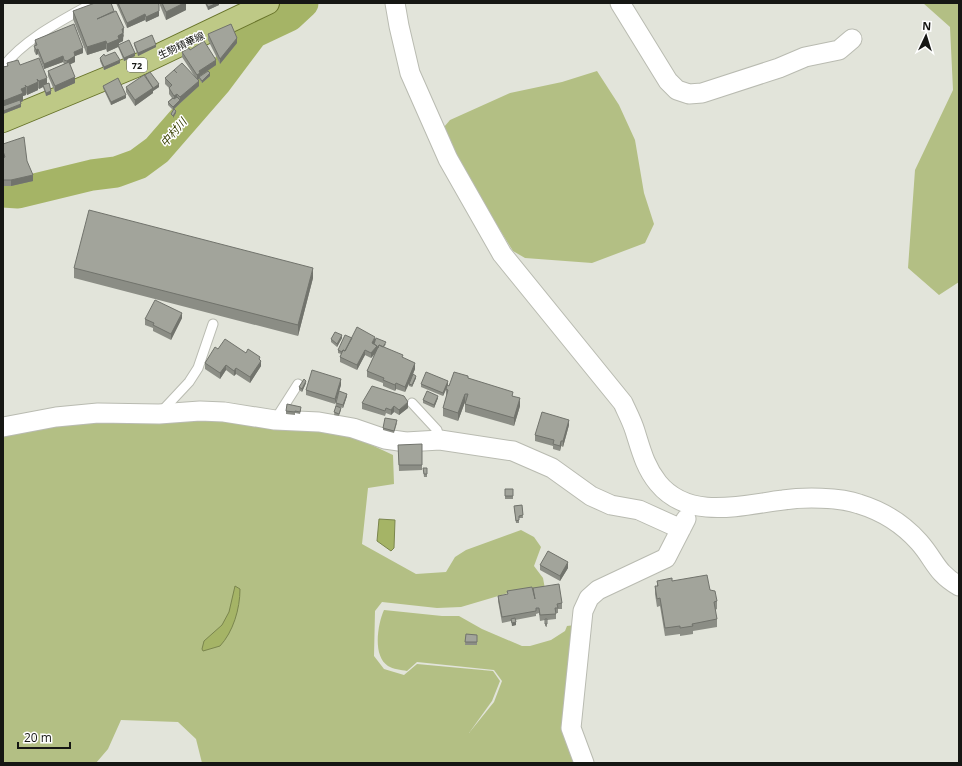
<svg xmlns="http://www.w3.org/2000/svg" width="962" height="766" viewBox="0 0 962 766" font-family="'Open Sans','Noto Sans JP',sans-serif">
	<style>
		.green { fill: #b3bf84 }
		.water { fill: #a5b466; stroke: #7a854d }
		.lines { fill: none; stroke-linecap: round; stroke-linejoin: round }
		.river { stroke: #a5b466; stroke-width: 31 }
		.lane-casing { stroke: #b9bbb1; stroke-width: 11 }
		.street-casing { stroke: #b9bbb1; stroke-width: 21 }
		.primary-casing { stroke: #677329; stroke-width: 24 }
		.lane { stroke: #fff; stroke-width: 9 }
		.street { stroke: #fff; stroke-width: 19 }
		.primary { stroke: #bec986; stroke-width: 22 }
		.wall { fill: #8b8d85 }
		.shaded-wall { fill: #71736c }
		.building { fill: #a2a49b; stroke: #71736c }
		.labels { text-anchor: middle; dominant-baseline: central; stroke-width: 3; stroke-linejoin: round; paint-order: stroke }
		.shield { fill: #fff; stroke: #5c5d5a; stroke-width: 1 }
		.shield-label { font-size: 9px; font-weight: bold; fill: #161714 }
		.street-label { font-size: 10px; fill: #161714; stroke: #fff }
		.water-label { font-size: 11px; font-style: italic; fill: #394103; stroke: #fff }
	</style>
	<rect width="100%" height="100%" fill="#e2e4da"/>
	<!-- green -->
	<path class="green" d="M923,3H959V282L939,295L908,268L915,170L953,90L950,27Z
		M597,71L619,105L635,140L644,193L654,224L645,243L592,263L525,258L513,251L457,161L444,127L450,120L510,93L562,82Z
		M214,417L299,430L348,434L393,455L394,484L368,488L362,544L416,574L446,572L455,557L466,550L521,530L534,537L541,547L534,566L543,578L545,589L518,590L461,607L437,608L382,602L375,611L374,656L384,669L404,675L417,664L493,671L500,681L492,701L469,733L494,702L502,681L494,670L417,662L407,671C401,670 393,669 388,666C372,656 378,623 384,610L442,616H459L482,629L522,646H530L551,640L565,631L567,626L575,625L577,763H202L196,739L178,722L121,720L108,749L96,763H3V433L65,420Z"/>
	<!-- water -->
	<path class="water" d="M379,519L395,520L394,548L391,551L377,541Z
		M235,586L240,589C240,609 233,632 220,646L203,651L202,649L204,641L222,625L229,612Z"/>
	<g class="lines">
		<!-- river -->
		<path class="river" d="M3,192L18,193L92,175L116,172L138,164L157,150L217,81L253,33L289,16L303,3"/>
		<defs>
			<path id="lane" d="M3,67C24,39 63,20 93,3
				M412,403L437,430L440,440
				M161,412L189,382L198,368L213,324
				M275,420L298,384"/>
			<path id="street" d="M395,3L399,26L410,73L448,159L502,254L623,403C627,412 632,421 635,431C641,450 645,467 658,483C689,521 742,505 783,500C803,497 840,497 859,504C882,511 902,523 919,542C935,560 936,573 959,586
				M620,3L668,81L677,90L689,94L702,93L779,68L805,57L839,50L852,39
				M3,427L56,417L98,413L159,414L200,411L224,412L275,420L319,422L353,428L385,439L406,442L440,440L513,451L552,468L591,496L611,505L639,510L681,529
				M584,763L571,728L583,611L589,598L598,590L666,558L686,519"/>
			<path id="primary" d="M3,121L136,66L268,3"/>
		</defs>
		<!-- lane casing -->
		<use href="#lane" class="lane-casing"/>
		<!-- street casing -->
		<use href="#street" class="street-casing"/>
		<!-- primary casing -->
		<use href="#primary" class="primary-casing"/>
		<!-- lane -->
		<use href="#lane" class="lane"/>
		<!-- street -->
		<use href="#street" class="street"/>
		<!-- primary -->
		<use href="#primary" class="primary"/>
	</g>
	<!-- wall -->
	<path class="wall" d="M116,3H158L159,16L146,22L145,20L127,28Z
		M159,3H186V10L166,20Z
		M205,3H219V5L208,10Z
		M73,11L114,12L124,36L123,37V41L119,43V45L135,56L124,61L118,47L107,52L106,49L87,55L73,19Z
		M208,34L237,43L220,64L208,40Z
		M35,40L83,53L75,56V62L70,64L75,83L55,92L48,76V71L64,64L63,62L44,69L38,54L36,55L34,51Z
		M134,43L156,47L138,56L134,45Z
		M190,50L216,65L200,76H210L202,83L199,79L198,80L199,86L173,110L168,105V102L172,98L169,94V88L165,84V78L174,71V70L195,77L182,57V52Z
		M105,56L120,63L104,70L100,61V58Z
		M7,63L20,65L47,84L51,94L46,96L43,87L39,89L38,88V90L27,95L26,93V95L23,96V101L21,102V107L3,114V67L7,66Z
		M103,86L126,98L111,105L103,88Z
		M126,87H159L153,91V93L135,106L126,92Z
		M3,144L27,161L33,181L11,186H3Z
		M74,268L313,278L298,336L74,278Z
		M182,318L171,340L153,331V328L145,325V319Z
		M342,338L337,347L331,342V339Z
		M352,338L375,341L386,344L384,347L403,358L415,369L413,374L416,378L412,387L409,386V384L405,392L396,389L395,391L383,386V383L367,377V371L375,354L371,358L365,355L357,370L340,362V357L341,354L338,353V350Z
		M218,349L246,353L260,360L261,366L250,383L236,374L234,376L226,370L220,379L205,369V363Z
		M468,378L513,396L520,406L514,426L465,412V402L458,421L443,416V408L446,398V390L443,396L421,387V384H448V385L449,386Z
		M306,383L302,392L299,390V387Z
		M341,385L335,404L306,395V390Z
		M347,396L343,408L338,407L341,410L339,416L334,415L336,403Z
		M438,398L434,408L423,403V400Z
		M362,403L408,408L399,415L394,412L391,415L386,413L385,416L362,409Z
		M301,410L300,414L295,413V415L286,414V411Z
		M397,423L394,433L383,430V428Z
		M569,425L563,447L561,446L560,451L553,449V446L535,441V435Z
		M398,445L422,465V470L399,471Z
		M423,468L427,474V477H424Z
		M505,489H513V499H505Z
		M522,505L523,518H519V523H516L514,506Z
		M540,565L568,568L560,581L540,570Z
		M657,581H672L710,590L717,601V609L715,610L717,619V627L693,631V634L680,636V634L665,636L660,606L657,607L655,594V586H657Z
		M533,588L562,603V609H558V613H556V619L547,620V627L545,626V620L540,621L539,613L536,614V616L515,620L516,625L512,626L511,621L502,623L498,601V596L533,592Z
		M466,634L477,635V645H465Z"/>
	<!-- shaded-wall -->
	<path class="shaded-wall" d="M184,3H186V10L166,20V12Z
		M217,3H219V5L208,10V7Z
		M159,11V16L146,22V17Z
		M145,14V20L127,28V23Z
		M124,28L123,41L119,43V47L118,45V47L107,52V44L122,29Z
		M237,38V43L220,64V59Z
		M106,41V49L87,55V47Z
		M156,45V47L138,56V53Z
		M83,48V53L75,56V62L67,66V61L74,52Z
		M38,49V54L36,55V50Z
		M135,53V56L124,61V58Z
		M63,56V62L44,69V64Z
		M120,60V63L104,70V67Z
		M216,60V65L200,76L199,77V79L197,80V75L199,71Z
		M210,73V76L202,83V81Z
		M75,77V83L55,92V86Z
		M47,78V86L43,85V87L39,89V81Z
		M199,81V86L180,103V97Z
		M38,82V90L27,95V87Z
		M159,84V87L153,91V93L135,106V100Z
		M26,87V95L23,96V101L21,102L3,109V101L21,89Z
		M51,91V94L46,96V93Z
		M177,94V99L174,101V96Z
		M126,95V98L111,105V102Z
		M180,100V103L173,110V107Z
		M21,104V107L3,114V111Z
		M176,111V113L173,118V116Z
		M33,175V181L11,186V180Z
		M313,268V278L298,336V325Z
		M182,313V318L171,340V334Z
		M342,335V338L337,347V344Z
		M375,337V342L372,349V343Z
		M377,346V351L371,358V353Z
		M365,350V355L357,370V365Z
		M261,361V366L250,383V377Z
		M415,363V369L405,392V387Z
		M226,365V370L220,379V373Z
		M236,368V374L234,376V371Z
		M416,376V378L412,387V385Z
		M341,379V385L335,404V399Z
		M306,381V383L302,392V389Z
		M448,381V384L443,396V393Z
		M396,383V389L395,391V385Z
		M347,394V396L343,408V405Z
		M465,394V402L458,421V413Z
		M438,396V398L434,408V405Z
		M520,398V406L514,426V418Z
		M408,402V408L399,415V410Z
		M394,406V412L391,415V410Z
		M569,420V425L563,447V441Z
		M561,441V446L560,451V446Z
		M568,562V568L560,581V576Z
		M516,622V625L512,626V623Z"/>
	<!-- building -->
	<path class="building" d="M95,3H111L114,11L97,19L116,11L124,28L122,29L123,33L118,36L119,39L107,44L106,41L87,47L73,11Z
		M118,3H158L159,5V11L146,17L145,14L127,23Z
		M162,3H184L166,12Z
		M206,3H217L208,7Z
		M74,24L83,48L74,52L75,56L67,61L64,60L63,56L44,64L38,49L36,50L34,46L37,45L35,40Z
		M231,24L237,38L220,59L208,34Z
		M152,35L156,45L138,53L134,43Z
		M129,40L135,53L124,58L118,45Z
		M204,41L216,60L199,71L200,73L197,75L182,52L189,48L190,50Z
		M115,52L120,60L104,67L100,58L104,54L105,56Z
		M39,58L47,78L39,81L37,79L38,82L27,87L25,85L26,87L21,89L23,93L21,94L3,101V67L8,66L7,63L18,60L20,65Z
		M69,62L75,77L55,86L48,71Z
		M182,63L199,81L180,97L177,94L174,96L169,88L172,85L165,78L174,70L177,73L174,70Z
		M208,71L210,73L202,81L199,77Z
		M150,72L159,84L152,89L153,88L145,75Z
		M144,75L153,88L135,100L126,87Z
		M118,78L126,95L111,102L103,86Z
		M49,83L51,91L46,93L43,85Z
		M177,97L180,100L173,107L168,102L173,98L174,99Z
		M20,100L21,104L3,111V106Z
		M174,109L176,111L173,116L171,114Z
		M24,137L27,161L33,175L11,180H3V158L5,157L3,151V144Z
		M89,210L313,268L298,325L74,268Z
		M155,300L182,313L171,334L153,325L154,323L145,319Z
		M357,327L375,337L372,343L377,346L371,353L365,350L357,365L340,357L343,350L345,351Z
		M335,332L342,335L337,344L331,339Z
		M345,335L352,338L345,351L343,350L342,352L338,350Z
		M376,338L386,342L383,347L379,345L378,348L377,346L374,344Z
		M225,339L246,353L248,349L260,357L259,359L261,361L250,377L236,368L234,371L226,365L220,373L205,363L215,347L218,349Z
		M379,345L403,355L402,357L415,363L405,387L396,383L395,385L383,380L384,378L367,371Z
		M312,370L341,379L335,399L306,390Z
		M426,372L448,381L443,393L421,384Z
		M454,372L468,376V378L513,392L512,396L520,398L514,418L465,404L468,394H465L458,413L443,408L448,390L446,389L447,385L449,386Z
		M413,374L416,376L412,385L409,384Z
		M304,379L306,381L302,389L299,387Z
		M372,386L404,396L408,402L399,410L394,406L391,410L386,408L385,411L362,403Z
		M339,391L347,394L343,405L336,403Z
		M427,391L438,396L434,405L423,400Z
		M287,404L301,407L300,412L295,411V412L286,411Z
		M336,406L341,408L339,414L334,412Z
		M542,412L569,420L563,441H561L560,446L553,444L554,440L535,435Z
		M385,418L397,420L394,431L383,428Z
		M422,444V465H399L398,445Z
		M423,468H427V474H424Z
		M505,489H513V496H505Z
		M522,505L523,515L519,516V520L516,521L514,506Z
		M548,551L568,562L560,576L540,565Z
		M707,575L710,590L715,591L717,601L714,602L717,619L692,624L693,626L680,628V626L665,628L660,598L657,599L655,586H658L657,581L672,578V581Z
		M559,584L562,603L557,604L558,608H555L556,614L540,615L539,608H536V611L502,617L498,596L508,594L507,591L532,587L535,599L533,588Z
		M515,618L516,622L512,623L511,619Z
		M545,619H547V624H545Z
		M466,634L477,635V642H465Z"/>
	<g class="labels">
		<!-- shield labels -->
		<rect class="shield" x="127" y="58" width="20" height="14" rx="3"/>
		<g class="shield-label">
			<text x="137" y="65">72</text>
		</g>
		<!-- street labels -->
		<g class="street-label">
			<text transform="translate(181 45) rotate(-25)">生駒精華線</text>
		</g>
		<!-- water labels -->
		<g class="water-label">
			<text transform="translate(173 132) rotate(-49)">中村川</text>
		</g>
	</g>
	<!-- border -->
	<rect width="962" height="766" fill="none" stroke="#161714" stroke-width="8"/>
	<!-- north arrow -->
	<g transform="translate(926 36) rotate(4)" stroke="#ffffff" stroke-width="3" paint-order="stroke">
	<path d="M0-3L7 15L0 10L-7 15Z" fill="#161714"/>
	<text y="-6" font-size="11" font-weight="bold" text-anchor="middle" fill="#161714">N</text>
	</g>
	<!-- scale -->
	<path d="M18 742v6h52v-6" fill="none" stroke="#161714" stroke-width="2"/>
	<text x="24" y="742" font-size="12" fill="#161714" stroke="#ffffff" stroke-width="3" paint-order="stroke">20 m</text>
</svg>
